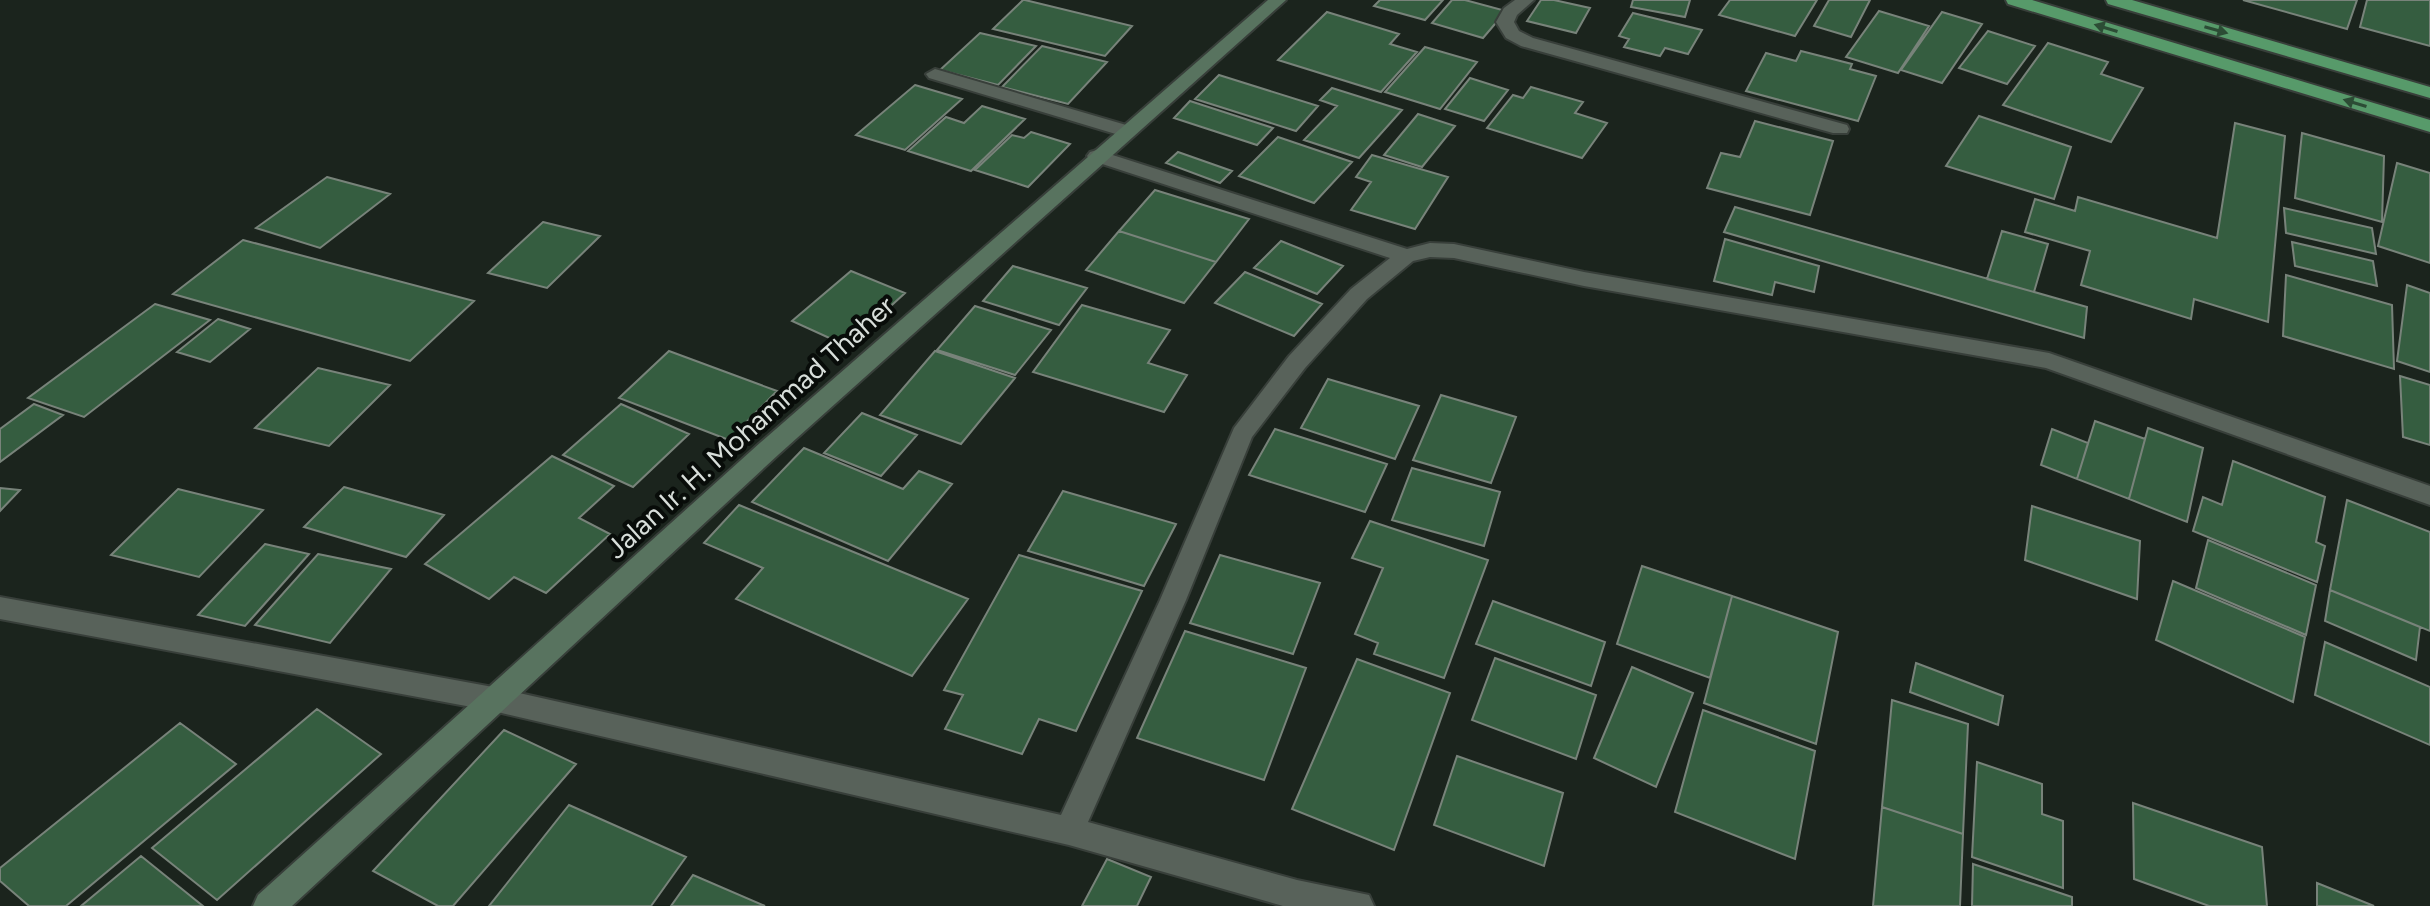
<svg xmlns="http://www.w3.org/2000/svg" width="2430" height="906" viewBox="0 0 2430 906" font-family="Figtree,sans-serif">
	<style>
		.building { fill: #355d40; stroke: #78837a; stroke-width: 2 }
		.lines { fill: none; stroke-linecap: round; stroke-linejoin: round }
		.street-casing { stroke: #383f3a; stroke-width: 4 }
		.secondary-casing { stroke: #383f3a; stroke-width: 4 }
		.highway-casing { stroke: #383f3a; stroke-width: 4 }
		.street { fill: #58625a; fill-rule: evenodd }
		.secondary { fill: #58735f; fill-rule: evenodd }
		.highway { fill: #579a6a; fill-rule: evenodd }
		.oneway { fill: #2c4c35 }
		.labels { text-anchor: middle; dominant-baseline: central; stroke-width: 8; stroke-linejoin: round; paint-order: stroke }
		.street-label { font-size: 28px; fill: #d8deda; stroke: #080c09 }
	</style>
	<rect width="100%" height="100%" fill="#1b241d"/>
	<!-- building -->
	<path class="building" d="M1023,0H1025L1132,26L1105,56L993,29Z
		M1380,0H1443L1425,20L1374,6Z
		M1452,0H1465L1506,11L1483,38L1432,23Z
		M1541,0H1554L1590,8L1576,33L1527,21Z
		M1633,0H1690L1685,17L1631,7Z
		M1730,0H1817L1795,36L1719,15Z
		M1829,0H1870L1851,37L1814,26Z
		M2243,0H2357L2347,29Z
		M2367,0H2430V46L2360,27Z
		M1879,11L1929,26L1898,73L1846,57Z
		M1327,12L1399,34L1390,44L1417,52L1381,92L1278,60Z
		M1942,12L1982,24L1942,83L1901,70Z
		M1633,13L1702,30L1688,54L1665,48L1660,56L1624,47L1629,39L1619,36Z
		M1988,31L2035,46L2007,84L1959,68Z
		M980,33L1036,46L998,85L940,70Z
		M2048,43L2108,62L2101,74L2143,88L2111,142L2003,105Z
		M1042,46L1107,62L1068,104L1002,87Z
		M1425,47L1477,62L1440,109L1385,92Z
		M1801,51L1852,64L1850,69L1876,76L1858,121L1746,91L1766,53L1796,61Z
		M1219,75L1318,106L1296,131L1195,99Z
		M1470,78L1508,90L1484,121L1445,109Z
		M915,85L962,99L905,150L856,135Z
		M1531,87L1583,102L1575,113L1607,123L1582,158L1487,128L1513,95L1523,98Z
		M1332,88L1402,110L1359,158L1304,140L1337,106L1320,100Z
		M1190,101L1273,128L1257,145L1174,118Z
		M982,106L1025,119L971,171L908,151L946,117L964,123Z
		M1418,114L1455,126L1422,167L1384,155Z
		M1979,116L2071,147L2054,199L1946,166Z
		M1755,121L1833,141L1810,215L1707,188L1721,153L1740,157Z
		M2235,123L2285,136L2268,322L2194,299L2191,319L2081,285L2090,251L2025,232L2035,199L2075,211L2078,197L2217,238Z
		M1031,132L1070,144L1028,187L975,170L1012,135L1024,138Z
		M2302,133L2384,156L2382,222L2295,198Z
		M1278,137L1352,162L1314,203L1239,176Z
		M1178,152L1232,171L1220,183L1166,163Z
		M1372,155L1448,177L1415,229L1351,210L1371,182L1356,177Z
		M2397,163L2430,173V263L2378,246Z
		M327,177L390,194L320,248L256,228Z
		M1155,190L1249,219L1216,262L1119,231Z
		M1735,207L2087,307L2084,338L1724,232Z
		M2284,208L2372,228L2376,254L2286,233Z
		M543,222L600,236L547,288L488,273Z
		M1119,231L1216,262L1184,303L1086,270Z
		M2002,231L2048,244L2034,292L1987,279Z
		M1725,239L1819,266L1814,292L1775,282L1772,295L1714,281Z
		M243,240L474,301L410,361L173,294Z
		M1281,241L1343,266L1317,294L1254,268Z
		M2292,242L2373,261L2377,286L2295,266Z
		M1013,266L1087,288L1059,325L983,301Z
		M851,271L905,293L847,346L792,321Z
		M1245,272L1322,304L1294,336L1215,303Z
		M2286,275L2392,305L2394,369L2283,336Z
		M2407,285L2430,293V372L2397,361Z
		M155,304L210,320L84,417L28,398Z
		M1082,305L1170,330L1148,363L1187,375L1164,412L1033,372Z
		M975,306L1051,330L1015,375L937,350Z
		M218,319L250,329L210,362L177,352Z
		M669,351L777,391L729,440L619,398Z
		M935,351L1015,378L961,444L880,415Z
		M318,368L390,385L329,446L255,428Z
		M2400,376L2430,385V445L2403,437Z
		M1328,379L1419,406L1395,459L1301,428Z
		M1441,395L1516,417L1491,483L1413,460Z
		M34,404L63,415L0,462V429Z
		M621,404L689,434L633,487L563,455Z
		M862,413L917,435L881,476L824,453Z
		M2095,421L2145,439L2129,499L2077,479Z
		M2148,428L2203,448L2187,522L2129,499Z
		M1275,429L1387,464L1365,512L1249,475Z
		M2052,429L2088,443L2077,479L2041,465Z
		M804,448L903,489L919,471L952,484L888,561L752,502Z
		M552,456L614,486L579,518L610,534L546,593L514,577L489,599L425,564Z
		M2233,461L2325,497L2316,542L2325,546L2317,582L2193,531L2203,497L2222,505Z
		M1412,468L1500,492L1484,546L1392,520Z
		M344,487L444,515L406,557L304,527Z
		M0,488L20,490L0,511Z
		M178,489L263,510L199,577L111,555Z
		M1063,491L1176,524L1144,586L1028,551Z
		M2347,500L2430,532V631L2330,590Z
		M739,505L968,599L912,676L736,599L763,568L704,543Z
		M2032,506L2140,541L2137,599L2025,560Z
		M1370,521L1488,560L1444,678L1374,654L1378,643L1355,634L1383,568L1352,558Z
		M2208,540L2316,585L2306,635L2196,588Z
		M265,544L309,554L245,626L198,615Z
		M318,554L391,569L330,643L255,625Z
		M1019,555L1142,591L1076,731L1039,719L1022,754L945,729L963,695L944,690Z
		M1220,555L1320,583L1293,654L1190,623Z
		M1642,566L1732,596L1710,678L1617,644Z
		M2173,581L2305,637L2293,702L2156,640Z
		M2330,590L2420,627L2416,660L2325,621Z
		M1732,596L1838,632L1816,744L1704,703Z
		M1493,601L1605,642L1591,686L1476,644Z
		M1185,631L1306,668L1264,780L1137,738Z
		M2325,642L2430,687V745L2315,695Z
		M1495,658L1596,695L1576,759L1472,720Z
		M1357,659L1450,693L1394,850L1292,809Z
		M1916,663L2003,696L1998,725L1910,692Z
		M1632,667L1693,693L1656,787L1594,758Z
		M1892,700L1968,724L1963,834L1882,807Z
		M317,709L381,754L217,900L152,848Z
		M1703,710L1815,751L1795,859L1675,812Z
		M180,723L236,764L66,906H29L0,881V868Z
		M504,730L576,764L453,906H438L373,871Z
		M1457,756L1563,793L1544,866L1434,825Z
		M1977,762L2042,784V814L2063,821V888L1972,857Z
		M2133,803L2262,847L2267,906H2209L2134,879Z
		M569,805L686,857L651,906H489Z
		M1882,807L1963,834L1960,906H1873Z
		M141,856L203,906H81Z
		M1107,859L1151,877L1137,906H1082Z
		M1973,864L2072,897V906H1972Z
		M693,875L765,906H671Z
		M2317,883L2374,906H2317Z"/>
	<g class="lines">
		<defs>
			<path id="street" d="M1515,0H1534L1517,15L1514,22L1519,31L1533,38L1847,125L1849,129L1847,133H1833L1521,46L1506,38L1496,22L1504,8Z
				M935,69L1133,127L1135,131L1126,137L1119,135L929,78L926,74Z
				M1097,150L1407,249L1430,243L1454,244L1584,272L2049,353L2430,486V505L2046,368L1584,286L1454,258L1430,257L1413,261L1367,299L1305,368L1252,437L1186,600L1088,822L1297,880L1369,895L1374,906H1283L1069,845L493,711L0,619V597L493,687L1061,815L1160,600L1234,428L1289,356L1351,289L1390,258L1090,160L1087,156L1090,152Z"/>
			<path id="secondary" d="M1268,0H1286L778,455L292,906H253L258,895L761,442Z"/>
			<path id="highway" d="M2006,0H2032L2430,120V132L2008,4Z
				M2106,0H2132L2430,87V98L2108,4Z"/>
		</defs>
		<!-- street casing -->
		<use href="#street" class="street-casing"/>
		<!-- secondary casing -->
		<use href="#secondary" class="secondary-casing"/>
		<!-- highway casing -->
		<use href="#highway" class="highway-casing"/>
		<!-- street -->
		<use href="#street" class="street"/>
		<!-- secondary -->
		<use href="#secondary" class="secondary"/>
		<!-- highway -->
		<use href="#highway" class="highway"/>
	</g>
	<!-- one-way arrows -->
	<defs><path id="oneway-solid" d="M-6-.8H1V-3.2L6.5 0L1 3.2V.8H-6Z" transform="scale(2)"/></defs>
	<g class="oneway">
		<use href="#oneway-solid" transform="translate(2106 28) rotate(-163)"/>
		<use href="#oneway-solid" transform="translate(2216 30) rotate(16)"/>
		<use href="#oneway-solid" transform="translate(2355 103) rotate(-163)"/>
	</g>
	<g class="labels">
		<!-- street labels -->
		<g class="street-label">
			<text transform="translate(750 427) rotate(-42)">Jalan Ir. H. Mohammad Thaher</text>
		</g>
	</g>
</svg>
